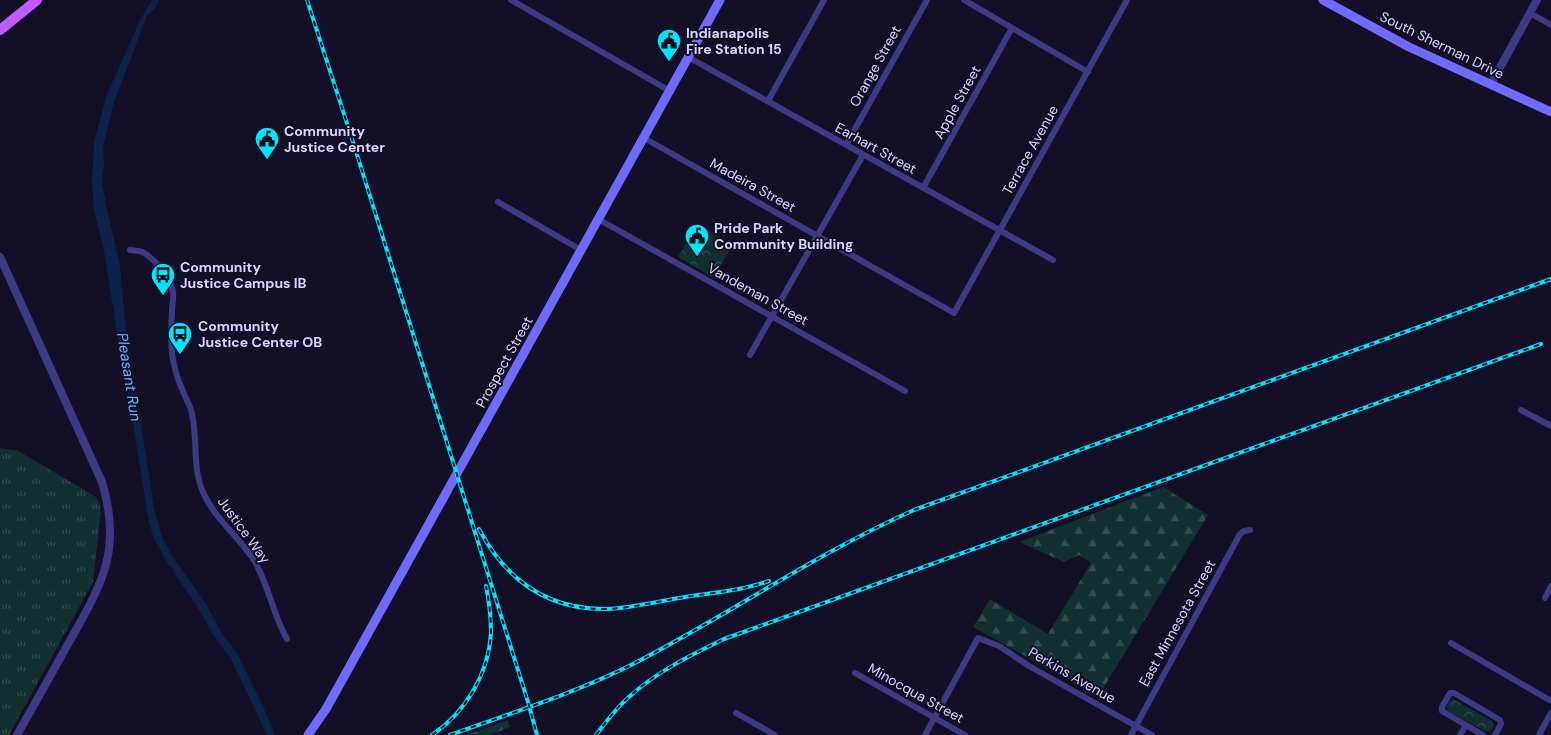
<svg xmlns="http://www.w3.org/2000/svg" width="1551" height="735" viewBox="0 0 1551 735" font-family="'DM Sans',sans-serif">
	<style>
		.grass { fill: url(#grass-tufts) }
		.forest { fill: url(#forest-firs) }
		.park { fill: url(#park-crowns) }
		.pitch { fill: #12302f }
		.water { fill: #0c2248 }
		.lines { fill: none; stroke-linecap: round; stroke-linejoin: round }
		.minor { stroke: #3d3a85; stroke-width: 6 }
		.tertiary { stroke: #3d3a85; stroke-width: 8 }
		.secondary { stroke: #6f6bff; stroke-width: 9 }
		.primary { stroke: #c25bff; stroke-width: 10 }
		.rail-casing { stroke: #00e5ff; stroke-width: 4 }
		.rail { stroke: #130f26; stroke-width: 2; stroke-dasharray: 5.5; stroke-linecap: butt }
		.labels { text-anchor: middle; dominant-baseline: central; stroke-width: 4; stroke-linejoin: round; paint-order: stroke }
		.poi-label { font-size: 14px; font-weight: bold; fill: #d9d4ff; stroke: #130f26; text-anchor: start }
		.street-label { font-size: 14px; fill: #d9d4ff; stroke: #130f26 }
		.water-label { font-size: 15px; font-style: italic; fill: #62b6ff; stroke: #130f26 }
	</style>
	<defs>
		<pattern id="grass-tufts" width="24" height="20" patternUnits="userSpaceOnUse" patternTransform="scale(1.25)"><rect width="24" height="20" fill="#12302f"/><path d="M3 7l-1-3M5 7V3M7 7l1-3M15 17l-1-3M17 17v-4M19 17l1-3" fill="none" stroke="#344d4e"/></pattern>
		<pattern id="forest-firs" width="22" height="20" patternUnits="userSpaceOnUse" patternTransform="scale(1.25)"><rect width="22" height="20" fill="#12302f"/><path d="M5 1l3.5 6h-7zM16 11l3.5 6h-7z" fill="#344d4e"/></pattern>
		<pattern id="park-crowns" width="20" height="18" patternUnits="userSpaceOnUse" patternTransform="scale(1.25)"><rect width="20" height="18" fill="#12302f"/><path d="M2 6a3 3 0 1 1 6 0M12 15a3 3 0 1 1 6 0" fill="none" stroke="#344d4e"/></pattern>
	</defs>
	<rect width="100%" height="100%" fill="#130f26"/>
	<!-- grass -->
	<path class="grass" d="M0,448L18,451L88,492L97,498L101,510L93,582L9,735H0Z"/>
	<!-- forest -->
	<path class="forest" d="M1163,487L1208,515L1098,697L973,627L990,599L1048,634L1091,563L1079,555L1064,562L1019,542Z
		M508,720L510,727L490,735H466Z"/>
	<!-- park -->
	<path class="park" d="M697,224L732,245L714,278L678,257Z
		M1453,699L1492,721L1494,725L1491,731L1487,732L1448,711L1447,706L1450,701Z"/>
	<!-- pitch -->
	<path class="pitch" d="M698,227L717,238L710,249L691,238Z"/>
	<!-- water -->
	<path class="water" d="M152,0H159L154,10L147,16L113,105L103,148L104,165L102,181L107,210L120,265L125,321L154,508L162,537L173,557L206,604L221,632L238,655L263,706L275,735H267L230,657L217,641L196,605L175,574L174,570L168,565L154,538L149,523L127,385L115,324L114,307L112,302L105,256L94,210L92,183L94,142L106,97L140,20Z"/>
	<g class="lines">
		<!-- minor -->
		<path class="minor" d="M511,0L670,91
			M964,0L1088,72
			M1530,13L1551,25
			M688,57L1053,260
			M768,101L824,0
			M644,138L954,313L1127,0
			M846,145L927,0
			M923,188L1012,28
			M498,202L581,250
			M598,219L905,391
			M130,250C143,251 144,252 153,260C163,269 171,279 173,292C174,298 172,305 172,311C171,327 170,345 173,360C175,370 178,380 182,389C185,397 190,405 192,414C198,440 192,467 203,492C215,520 240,537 255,562C269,586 273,615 287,639
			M750,355L863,155
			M1521,410L1551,426
			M1545,598L1551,586
			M1451,643L1551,701
			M855,673L965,735
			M736,713L775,735
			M925,735L978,638L999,646L1029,666L1152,735
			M1131,735L1240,534L1244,531L1250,530
			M1460,735L1466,725
			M1483,735L1442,711V707L1450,693H1454L1500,720L1501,724L1495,735
			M1539,735L1551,713"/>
		<!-- tertiary -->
		<path class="tertiary" d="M1491,84L1537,0
			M0,257L102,482C123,552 101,585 68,644C51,675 34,705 17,735"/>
		<!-- secondary -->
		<path class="secondary" d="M1323,0L1409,47L1551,112
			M308,735L326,709L720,0"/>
		<!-- primary -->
		<path class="primary" d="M0,30L37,0"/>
		<defs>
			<path id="rail" d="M307,0L354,145L528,702L537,735
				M479,529C506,580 548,610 607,609C631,608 656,602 679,598C709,593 741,591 769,581
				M432,735C466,712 489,673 491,632C491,616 489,601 486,586
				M450,735C511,713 573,694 631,665C727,616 815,554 914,510L1551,279
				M596,735C606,722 616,708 629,697C656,672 691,655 724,639L1541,344"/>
		</defs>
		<!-- rail casing -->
		<use href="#rail" class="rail-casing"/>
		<!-- rail -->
		<use href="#rail" class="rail"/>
	</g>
	<!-- icons -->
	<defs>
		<symbol id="civic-pin" viewBox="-11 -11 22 30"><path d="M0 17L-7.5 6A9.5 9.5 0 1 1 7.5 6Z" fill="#00e5ff" stroke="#130f26"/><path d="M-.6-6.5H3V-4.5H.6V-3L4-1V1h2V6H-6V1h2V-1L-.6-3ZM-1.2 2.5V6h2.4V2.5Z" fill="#111"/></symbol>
		<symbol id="bus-pin" viewBox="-11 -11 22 30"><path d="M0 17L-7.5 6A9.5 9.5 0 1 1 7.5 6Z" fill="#00e5ff" stroke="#130f26"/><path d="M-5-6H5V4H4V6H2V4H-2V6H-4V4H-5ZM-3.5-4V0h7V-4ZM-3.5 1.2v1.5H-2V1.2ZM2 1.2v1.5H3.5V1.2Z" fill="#111"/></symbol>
	</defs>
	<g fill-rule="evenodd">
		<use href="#civic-pin" x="655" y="27" width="28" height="38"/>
		<use href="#civic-pin" x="253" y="125" width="28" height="38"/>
		<use href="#civic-pin" x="683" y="222" width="28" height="38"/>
		<use href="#bus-pin" x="149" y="261" width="28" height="38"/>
		<use href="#bus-pin" x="166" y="320" width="28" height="38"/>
	</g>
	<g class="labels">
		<!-- poi labels -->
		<g class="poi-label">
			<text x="686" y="33">Indianapolis<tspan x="686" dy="16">Fire Station 15</tspan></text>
			<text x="284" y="131">Community<tspan x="284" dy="16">Justice Center</tspan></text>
			<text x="714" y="228">Pride Park<tspan x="714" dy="16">Community Building</tspan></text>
			<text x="180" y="267">Community<tspan x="180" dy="16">Justice Campus IB</tspan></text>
			<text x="198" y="326">Community<tspan x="198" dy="16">Justice Center OB</tspan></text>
		</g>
		<!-- street labels -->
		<g class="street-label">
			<text transform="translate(1442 45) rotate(26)">South Sherman Drive</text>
			<text transform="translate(875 66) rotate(-61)">Orange Street</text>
			<text transform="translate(957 102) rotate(-61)">Apple Street</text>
			<text transform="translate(876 148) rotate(29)">Earhart Street</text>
			<text transform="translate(1030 150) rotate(-61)">Terrace Avenue</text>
			<text transform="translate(753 185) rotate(29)">Madeira Street</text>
			<text transform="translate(758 294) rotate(29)">Vandeman Street</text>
			<text transform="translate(504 362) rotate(-61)">Prospect Street</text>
			<text transform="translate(244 530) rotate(54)">Justice Way</text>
			<text transform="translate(1177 623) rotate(-61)">East Minnesota Street</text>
			<text transform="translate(1072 675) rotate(30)">Perkins Avenue</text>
			<text transform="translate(916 693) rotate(29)">Minocqua Street</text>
		</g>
		<!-- water labels -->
		<g class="water-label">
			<text transform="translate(129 377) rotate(81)">Pleasant Run</text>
		</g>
	</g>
</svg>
